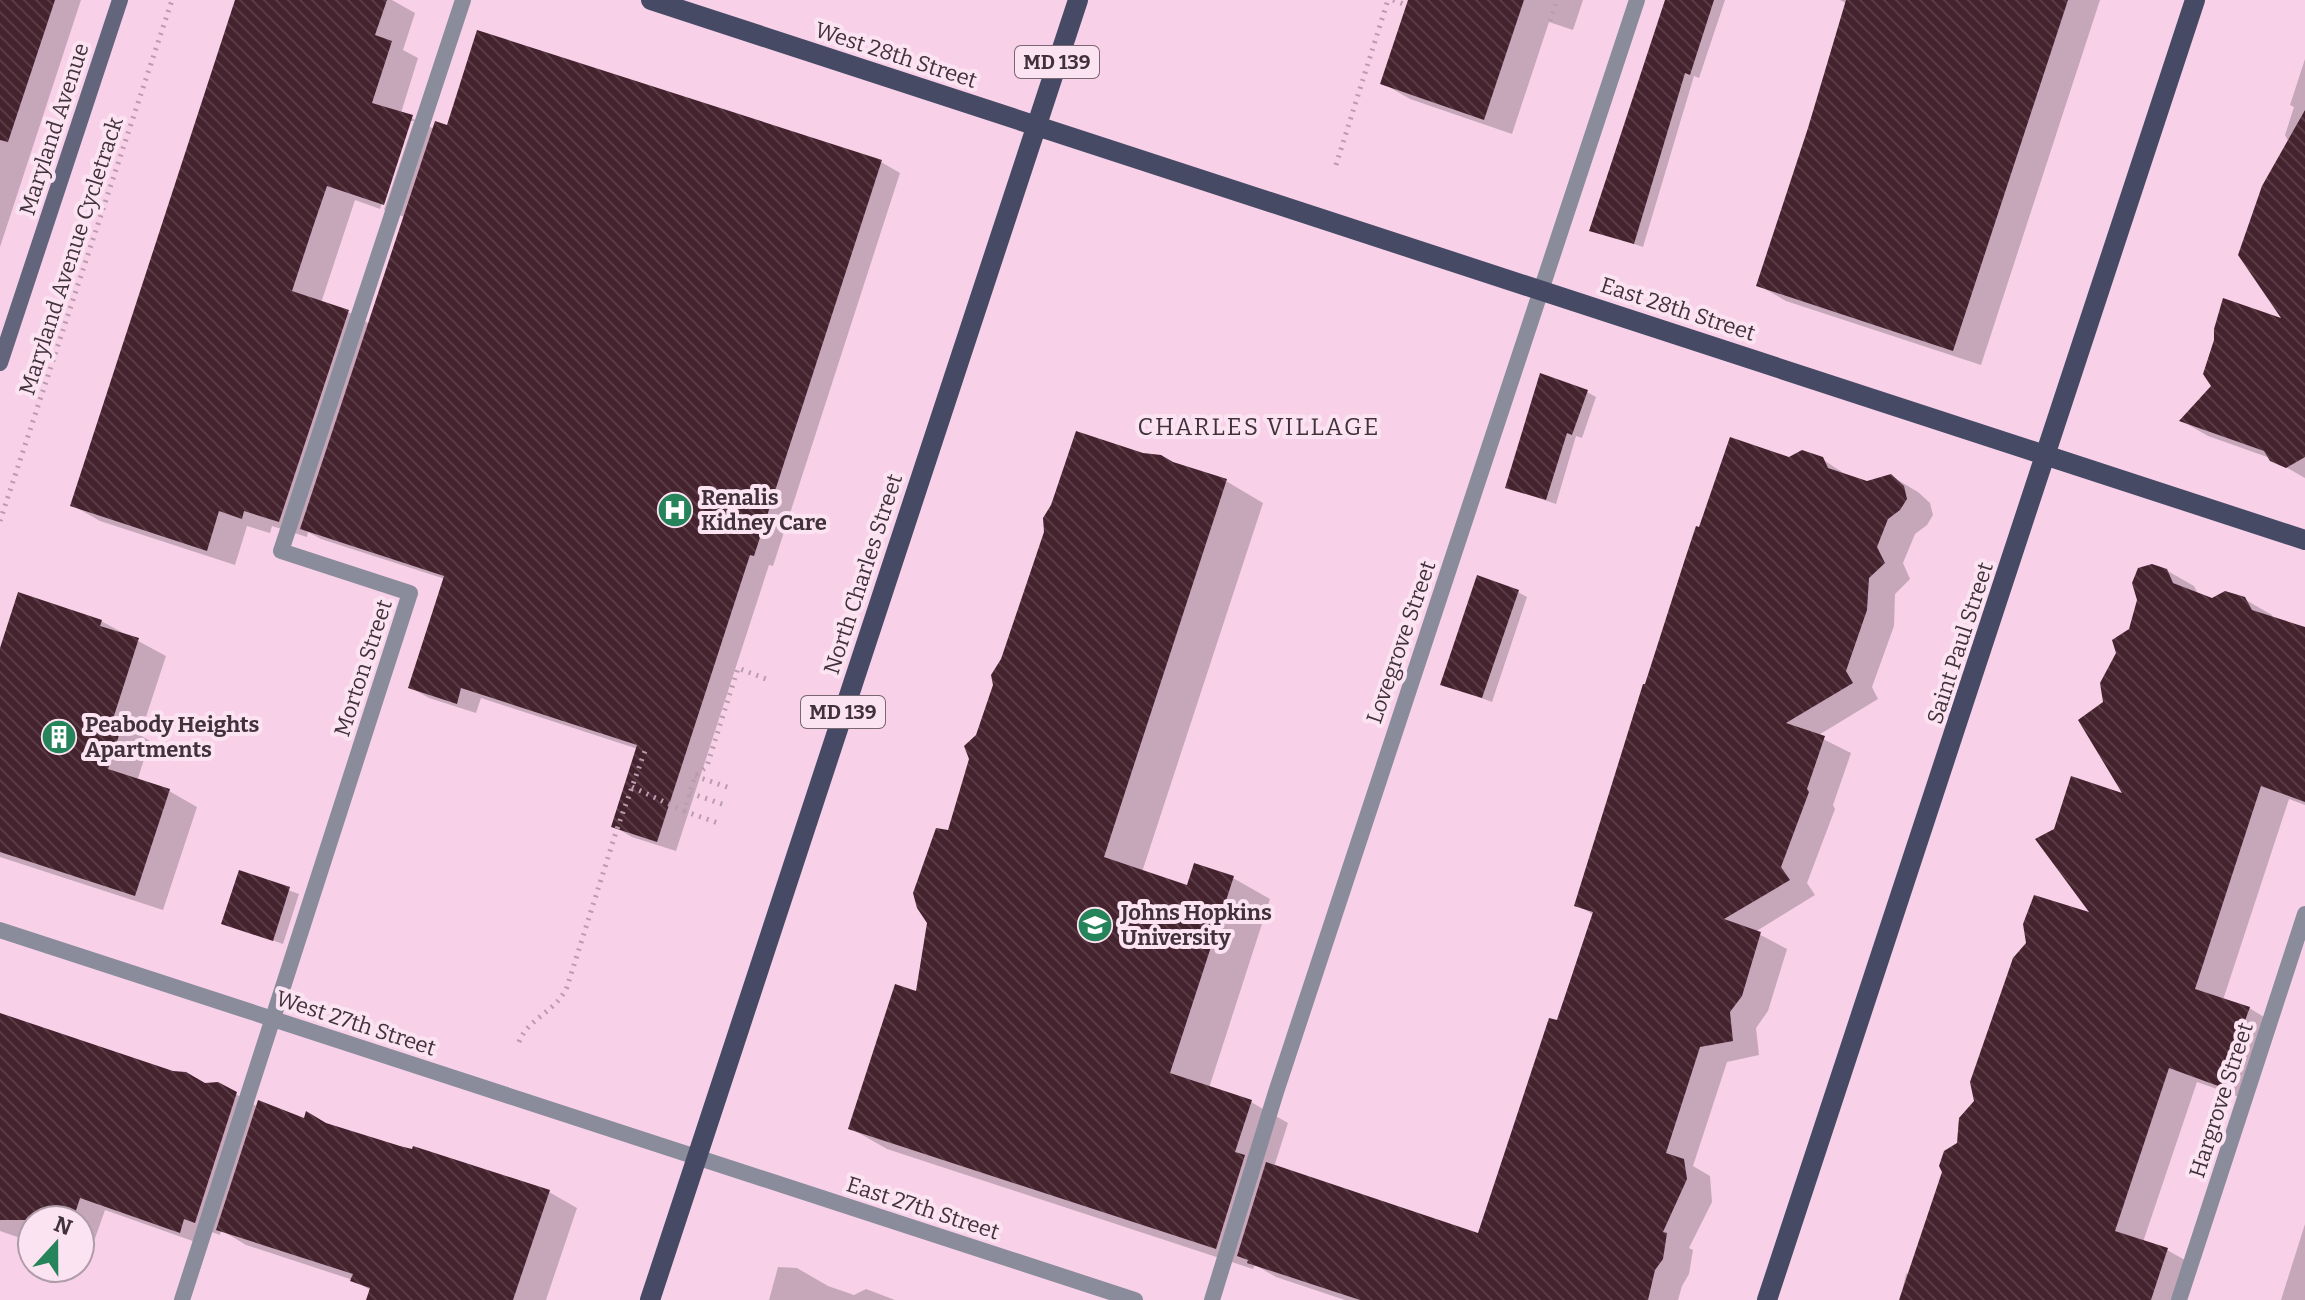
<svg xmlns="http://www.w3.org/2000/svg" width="2305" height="1300" viewBox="0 0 2305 1300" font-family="Bitter,serif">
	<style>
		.shadow { fill: #0003; fill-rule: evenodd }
		.building { fill: url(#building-back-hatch) }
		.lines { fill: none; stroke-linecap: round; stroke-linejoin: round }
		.path { stroke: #bb9caf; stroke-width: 5; stroke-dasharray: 2 6; stroke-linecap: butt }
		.lane { stroke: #8a8c9c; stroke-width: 16 }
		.street { stroke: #8a8c9c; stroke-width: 16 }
		.secondary { stroke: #63657c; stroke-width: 16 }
		.primary { stroke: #474a65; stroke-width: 20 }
		.labels { text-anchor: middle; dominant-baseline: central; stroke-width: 8; stroke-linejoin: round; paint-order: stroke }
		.shield { fill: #fbe3f2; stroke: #786671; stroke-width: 2 }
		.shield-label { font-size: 20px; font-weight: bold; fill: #40313a }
		.street-label { font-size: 22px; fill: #40313a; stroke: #fbe3f2 }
		.poi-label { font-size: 22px; font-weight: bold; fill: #40313a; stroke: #fbe3f2; text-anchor: start }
		.neighbourhood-label { font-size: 24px; letter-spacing: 2px; fill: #40313a; stroke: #fbe3f2 }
	</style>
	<defs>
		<pattern id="building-back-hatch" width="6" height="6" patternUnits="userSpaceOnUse" patternTransform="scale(2)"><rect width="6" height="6" fill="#45232e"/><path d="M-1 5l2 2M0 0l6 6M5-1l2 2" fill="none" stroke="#583b44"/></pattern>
	</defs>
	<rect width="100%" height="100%" fill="#f8d1e9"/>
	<!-- shadow -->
	<path class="shadow" d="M0,0H81L0,247Z
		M237,0H392L415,13L403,50L418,58L401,113L434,129L448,127L881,162L900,173L773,566L769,565L676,851L632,837L613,826L638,749L481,698L476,713L429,698L410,687L445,579L321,539L308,532L307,537L272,526L270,533L247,526L235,565L100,521L72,505ZM410,121H414L384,210L405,217L370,324L348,312L321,303L355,200L380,209Z
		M1410,0H1583L1573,30L1549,22L1512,134L1410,99L1382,83Z
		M1668,0H1725L1699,78L1694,76L1643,247L1592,230Z
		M1840,0H2100L1981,365L1786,301L1758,285L1810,128L1847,4Z
		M2305,59V478L2270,458L2208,436L2182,421L2286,322L2291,146L2285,135L2294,107L2290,105Z
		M1587,392L1596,397L1582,438L1576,436L1556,504L1507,487Z
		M1789,459H1822L1851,478L1867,483L1891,476L1918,492L1930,503L1933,515L1927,525L1915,534L1903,563L1910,579L1895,594L1894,626L1872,687L1878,699L1817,736L1851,753L1833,805L1835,809L1807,883L1815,895L1755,932L1787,949L1768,1011L1756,1028L1759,1055L1727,1062L1693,1166L1710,1176L1712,1202L1689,1248L1693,1250L1689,1274L1682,1286L1678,1300H1345L1276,1277L1255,1265L1253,1269L887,1149L850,1128L917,993L949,832L978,736L1173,465L1226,481L1263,503L1142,872L1188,887L1233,878L1270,899L1209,1088L1251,1102L1288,1123L1274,1167L1480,1236L1594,915L1577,905Z
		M2166,570L2194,586L2198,594L2213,600L2244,599L2272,615L2274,619L2305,629V805L2289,799L2223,1000L2249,1008L2276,1024L2248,1100L2197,1082L2143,1242L2167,1250L2194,1265L2183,1300H1900L1906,1274L1911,1271L1976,1102L2094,916L2126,796L2105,703L2131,631Z
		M1518,592L1527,597L1492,702L1443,684Z
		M101,621L166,656L140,735L150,741L137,781L169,791L197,807L163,910L0,857V655Z
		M240,873L299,894L283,944L224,923Z
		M0,1015L205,1085L218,1084L258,1107L325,1124L549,1192L577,1208L546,1300H369L372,1291L353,1280L246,1245L221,1230L220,1235L209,1231L204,1245L105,1210L87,1261L80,1259V1220H32V1242L0,1231Z
		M2305,1224V1300H2281Z
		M778,1267L797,1268L828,1286L854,1295L866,1289L895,1300H769Z"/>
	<!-- building -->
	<path class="building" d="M0,0H55L8,142L0,140Z
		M235,0H387L375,35L392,41L372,103L413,115L384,205L327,186L313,227L292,291L349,310L279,522L244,511L242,519L219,511L207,551L70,506Z
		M1408,0H1524L1484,120L1380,84Z
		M1665,0H1714L1690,75L1685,73L1634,244L1589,231Z
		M1846,0H2068L1953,351L1756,286L1808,128Z
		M477,30L882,160L754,556L750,555L657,842L611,827L637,745L461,688L457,704L408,688L444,576L300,529L435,121L447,125Z
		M2305,110V457L2286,468L2270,461L2264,451L2179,421L2211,386L2203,374L2214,340V329L2223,298L2281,318L2238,255L2262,186Z
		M1540,373L1588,390L1572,435L1567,433L1546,500L1505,488Z
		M1076,431L1143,453L1161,455L1173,462L1227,479L1104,857L1187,885L1194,863L1234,876L1170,1073L1252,1100L1235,1152L1245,1155L1216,1249L848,1129L895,984L916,991L927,923L917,908L913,893L936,828L948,830L969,759L964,746L976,735L993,685L991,675L1001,659L1044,532L1043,518L1051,505Z
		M1730,437L1789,457L1802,450L1823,457L1828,468L1867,481L1891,474L1904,486L1907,499L1900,510L1888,519L1877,547L1885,563L1869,578L1867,610L1846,671L1853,683L1786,723L1825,736L1807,789L1809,792L1781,867L1790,880L1724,919L1761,932L1742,996L1730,1012L1733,1041L1700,1047L1666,1153L1684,1159L1687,1179L1663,1232L1667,1233L1663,1259L1655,1270L1648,1300H1360L1247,1263L1248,1260L1237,1256L1266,1162L1478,1233L1549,1018L1557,1020L1593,912L1574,906L1643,684H1645L1685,559L1696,526L1699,527Z
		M2152,564L2167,569L2173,583L2212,598L2225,591L2245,597L2252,610L2305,627V802L2261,786L2195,989L2250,1007L2221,1087L2169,1068L2115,1231L2168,1248L2151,1300H1899L1942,1172L1939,1166L1944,1151L1957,1143L1959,1118L1974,1101L1970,1082L2013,958L2026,943L2023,924L2034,895L2089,912L2035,839L2054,829L2071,776L2122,793L2078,720L2103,702L2100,683L2116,653L2112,640L2129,629L2137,600L2132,583L2138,568Z
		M1477,575L1519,590L1482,698L1440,685Z
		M18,592L102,620L100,626L139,638L113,719L123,723L108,769L170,789L135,896L0,852V648Z
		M239,870L290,887L273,941L221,924Z
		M0,1013L173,1071L186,1072L205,1083L218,1082L237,1092L195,1223L184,1219L180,1233L80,1198L73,1220H0Z
		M258,1100L304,1118L306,1111L326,1123L400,1146L412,1149L413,1146L550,1190L513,1300H366L370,1288L350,1281L353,1274L216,1230Z"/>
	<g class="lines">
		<!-- path -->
		<path class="path" d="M1393,0L1406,5
			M1550,21L1557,0
			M1336,165L1388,0
			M0,521L172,0
			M695,776L730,788
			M632,787L684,811L695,776L707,766L738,668L766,679
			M690,793L725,805
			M684,811L718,823
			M519,1042C529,1017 555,1013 567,987L617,829L646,748"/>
		<!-- lane -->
		<path class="lane" d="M182,1300L410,593L281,551L463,0
			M1212,1300L1276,1092L1637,0
			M2179,1300L2305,914"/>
		<!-- street -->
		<path class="street" d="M0,930L1135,1300"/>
		<!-- secondary -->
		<path class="secondary" d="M0,363L120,0"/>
		<!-- primary -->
		<path class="primary" d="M651,0L2305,540
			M650,1300L1078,0
			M1767,1300L2195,0"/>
	</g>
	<!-- icons -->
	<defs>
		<symbol id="hospital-disc" viewBox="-11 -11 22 22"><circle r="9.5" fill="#26845b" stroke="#fbe3f2"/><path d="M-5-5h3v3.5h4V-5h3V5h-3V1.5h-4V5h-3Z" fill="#fff"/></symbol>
		<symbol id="building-disc" viewBox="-11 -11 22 22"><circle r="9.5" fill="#26845b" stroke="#fbe3f2"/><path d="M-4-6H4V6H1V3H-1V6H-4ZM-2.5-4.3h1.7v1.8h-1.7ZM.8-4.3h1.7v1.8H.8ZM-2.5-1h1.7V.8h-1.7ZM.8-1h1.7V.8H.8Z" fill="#fff"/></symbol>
		<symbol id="university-disc" viewBox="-11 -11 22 22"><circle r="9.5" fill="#26845b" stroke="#fbe3f2"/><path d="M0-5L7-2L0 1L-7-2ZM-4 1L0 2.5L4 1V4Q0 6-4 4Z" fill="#fff"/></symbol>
	</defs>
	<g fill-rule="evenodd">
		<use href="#hospital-disc" x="655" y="490" width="40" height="40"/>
		<use href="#building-disc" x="39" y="717" width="40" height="40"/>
		<use href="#university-disc" x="1075" y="905" width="40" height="40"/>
	</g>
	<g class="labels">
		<!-- shield labels -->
		<g class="shield">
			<rect x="1015" y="46" width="84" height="32" rx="6"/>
			<rect x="801" y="696" width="84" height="32" rx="6"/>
		</g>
		<g class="shield-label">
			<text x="1057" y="62">MD 139</text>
			<text x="843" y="712">MD 139</text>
		</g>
		<!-- street labels -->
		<g class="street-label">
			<text transform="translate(896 55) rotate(18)">West 28th Street</text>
			<text transform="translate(54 129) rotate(-72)">Maryland Avenue</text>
			<text transform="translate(71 256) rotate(-72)">Maryland Avenue Cycletrack</text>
			<text transform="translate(1678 309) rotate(18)">East 28th Street</text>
			<text transform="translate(863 574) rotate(-72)">North Charles Street</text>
			<text transform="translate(1401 642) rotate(-71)">Lovegrove Street</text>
			<text transform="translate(1960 643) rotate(-72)">Saint Paul Street</text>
			<text transform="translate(363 668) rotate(-72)">Morton Street</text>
			<text transform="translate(356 1023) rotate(18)">West 27th Street</text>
			<text transform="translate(2221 1100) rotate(-72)">Hargrove Street</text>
			<text transform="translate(923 1208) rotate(18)">East 27th Street</text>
		</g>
		<!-- poi labels -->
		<g class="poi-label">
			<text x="701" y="497">Renalis<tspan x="701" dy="25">Kidney Care</tspan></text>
			<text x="85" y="724">Peabody Heights<tspan x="85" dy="25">Apartments</tspan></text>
			<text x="1121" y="912">Johns Hopkins<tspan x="1121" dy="25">University</tspan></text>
		</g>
		<!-- neighbourhood labels -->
		<g class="neighbourhood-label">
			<text x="1259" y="427">CHARLES VILLAGE</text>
		</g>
	</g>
	<!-- north arrow -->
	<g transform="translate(56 1244) rotate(21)"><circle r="38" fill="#fbe3f2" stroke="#b09ca8" stroke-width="2"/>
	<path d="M0-6L14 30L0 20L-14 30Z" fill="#26845b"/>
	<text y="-12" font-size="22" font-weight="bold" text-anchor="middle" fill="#40313a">N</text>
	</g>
</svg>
